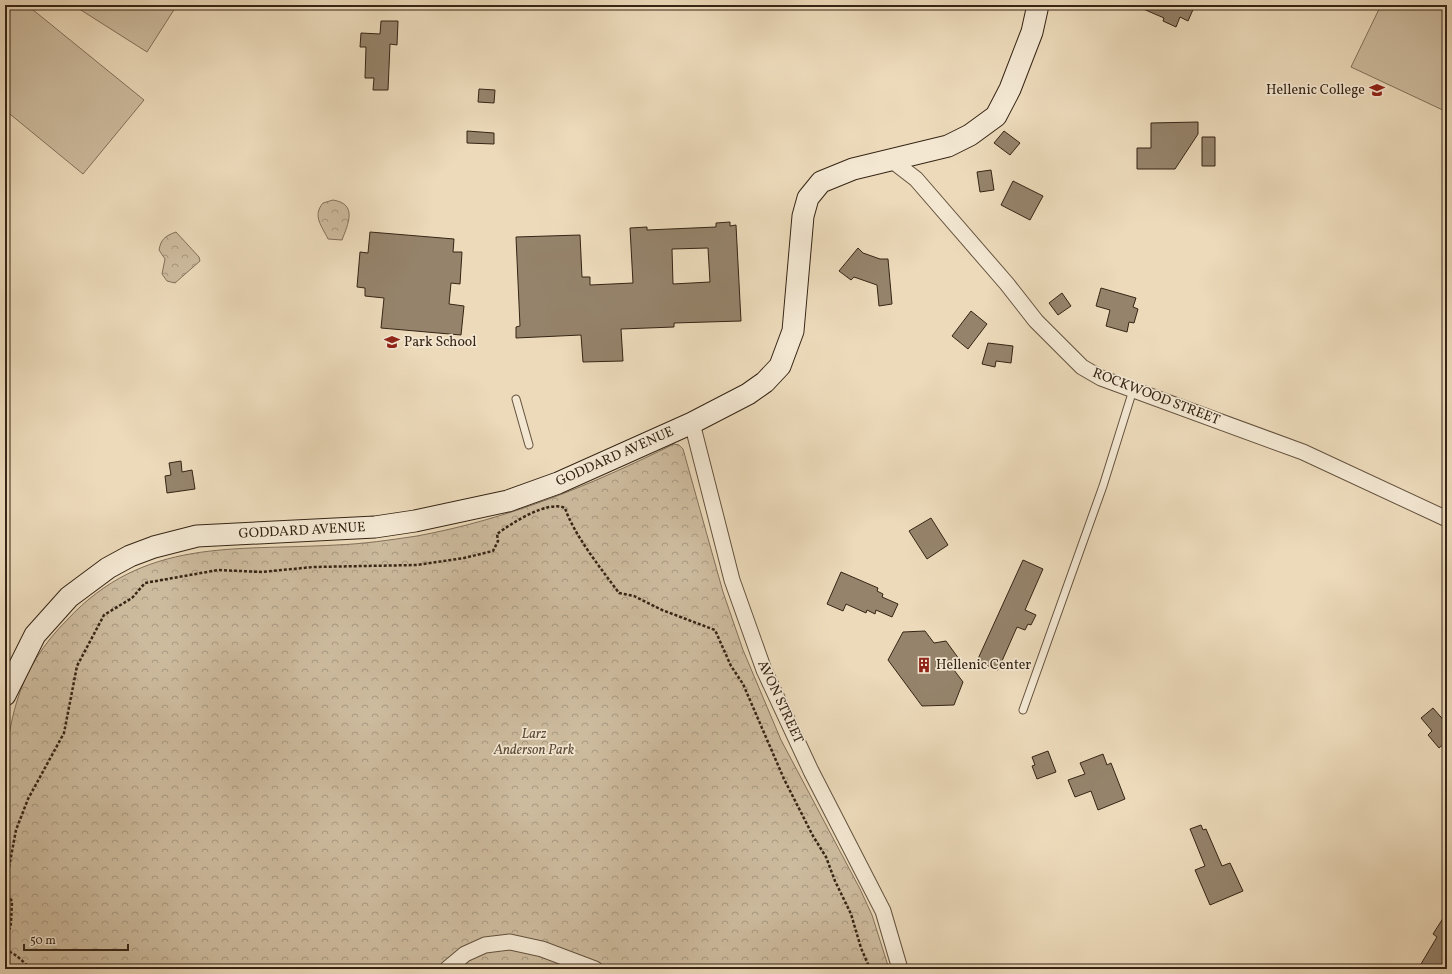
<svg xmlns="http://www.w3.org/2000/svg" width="1452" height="974" viewBox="0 0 1452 974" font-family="Vollkorn,serif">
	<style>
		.park { fill: url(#park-crowns); stroke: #82705a }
		.garden { fill: #cdbb9e; stroke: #82705a }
		.building { fill: #95836b; stroke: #362515; fill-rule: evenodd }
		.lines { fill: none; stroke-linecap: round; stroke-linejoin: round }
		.service-casing { stroke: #64523e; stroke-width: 9 }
		.minor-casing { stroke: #64523e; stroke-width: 17 }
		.secondary-casing { stroke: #362515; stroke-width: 23 }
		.path { stroke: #362515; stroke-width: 2.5; stroke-dasharray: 3 2; stroke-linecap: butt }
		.service { stroke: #f3e7d2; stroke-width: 7 }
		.minor { stroke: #f3e7d2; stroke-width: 15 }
		.secondary { stroke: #f3e7d2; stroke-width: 21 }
		.labels { text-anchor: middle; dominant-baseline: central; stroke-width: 3.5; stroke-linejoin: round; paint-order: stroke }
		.poi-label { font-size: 14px; fill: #362515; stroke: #f3e7d2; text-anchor: start }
		.street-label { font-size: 14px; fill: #362515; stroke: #f3e7d2 }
		.park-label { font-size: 14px; font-style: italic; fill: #5c4a37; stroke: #f3e7d2 }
	</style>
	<defs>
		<pattern id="park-crowns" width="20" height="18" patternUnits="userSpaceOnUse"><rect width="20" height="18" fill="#cdbb9e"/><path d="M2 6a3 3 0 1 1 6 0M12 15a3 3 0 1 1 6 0" fill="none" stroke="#a79880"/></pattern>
	</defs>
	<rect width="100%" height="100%" fill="#ecdaba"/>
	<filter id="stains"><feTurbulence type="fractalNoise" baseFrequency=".005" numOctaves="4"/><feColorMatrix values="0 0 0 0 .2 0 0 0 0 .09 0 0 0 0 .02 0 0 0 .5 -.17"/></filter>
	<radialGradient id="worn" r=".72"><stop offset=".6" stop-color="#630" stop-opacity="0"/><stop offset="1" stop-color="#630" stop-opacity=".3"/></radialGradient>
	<!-- park -->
	<path class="park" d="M333,200C358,204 348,224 342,240L328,239C322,226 312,216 323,203Z
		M176,232L199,257L200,261L175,283L167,281L162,274L165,259L159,250C161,239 165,236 176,232Z
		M674,444L679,445L683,449L723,592L743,650L781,740L860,889L872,915L889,969H5C5,925 5,881 5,837C5,791 3,746 17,701C26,670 44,643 67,620C144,537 234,551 336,545C363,544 390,540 417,536C509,519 591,485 674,444Z"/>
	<!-- garden -->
	<path class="garden" d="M5,5H27L144,100L83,174L5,110Z
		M73,5H177L147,52Z
		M1381,5H1447V112L1351,67Z"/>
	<!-- building -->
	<path class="building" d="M1134,5H1195L1188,21L1180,17L1176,27L1163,21L1164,18Z
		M381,21H398L397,45L390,44L388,90H373L374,78H365L366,47H360L361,33L380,34Z
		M479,89L495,90L494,103L478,102Z
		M1198,122V134L1175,169H1137V148H1151V123Z
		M467,131L494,133V144L467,143Z
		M1004,131L1020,143L1010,155L994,143Z
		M1202,137H1215V166H1202Z
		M991,170L994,190L980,192L977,172Z
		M1013,181L1043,196L1030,220L1001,205Z
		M730,222V226L736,225L741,321L674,323V327L621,329L623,361L583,362L581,335L516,338V327L520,326L516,237L580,235L582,277H590V285L633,283L630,228L647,227V230L716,227V223ZM708,248L710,282L673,284L672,249Z
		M370,232L454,239L453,252H462L460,284L451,283L449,304L464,306L461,335L381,328L384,298L365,296V288L357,287L360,252L368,253Z
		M858,248L863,253L880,259H888L892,304L879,306L877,285L854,277L851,280L839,271Z
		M1101,288L1136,298L1133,307L1138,309L1134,323L1129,322L1127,332L1106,326L1110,310L1096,306Z
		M1062,293L1071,306L1058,315L1049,303Z
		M971,311L987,324L968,349L952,336Z
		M988,343L1013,346L1011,363L996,361L995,367L982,364Z
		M181,461L182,472L192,470L195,489L167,493L165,476L171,475L169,463Z
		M931,518L948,545L927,559L909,531Z
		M1023,560L1043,569L1025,610L1036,615L1031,625L1028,624L1025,630L1017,627L998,670L977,661Z
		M841,572L878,588L877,591L883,594L882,597L898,604L892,617L876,610L875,614L867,610L866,613L846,604L843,611L827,604Z
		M925,631L934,643L946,641L959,659L954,670L963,682L954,705L922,706L888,660L903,632Z
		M1433,708L1447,724V741L1439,748L1428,735L1432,731L1421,718Z
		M1048,751L1056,772L1037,779L1032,766L1035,765L1032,757Z
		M1103,754L1107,765L1111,763L1125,799L1098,810L1091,791L1075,797L1068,780L1085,774L1080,763Z
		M1201,825L1203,830L1206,829L1222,866L1230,863L1243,891L1210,905L1195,870L1205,866L1190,829Z
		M1447,912V958L1440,969H1418L1437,937L1433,934Z"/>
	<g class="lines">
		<defs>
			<path id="service" d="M516,399L529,445
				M1023,710L1103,486L1133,390"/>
			<path id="minor" d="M890,159L916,179L1007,284L1036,321L1082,367L1101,378L1303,452L1447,519
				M692,423L732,580L764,670L811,771L883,911L900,969
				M447,969L465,954L485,945L510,942L542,949L595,969"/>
			<path id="secondary" d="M5,695L35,635L69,597L108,568L130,556L154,547L197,536L375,527L415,521L508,501L558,483L692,423L748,394L765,382L780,366L793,331L803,216L808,198L821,182L853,169L948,146L970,135L996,116L1010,89L1032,32L1038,5"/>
		</defs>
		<!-- service casing -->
		<use href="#service" class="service-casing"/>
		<!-- minor casing -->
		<use href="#minor" class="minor-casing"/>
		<!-- secondary casing -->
		<use href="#secondary" class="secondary-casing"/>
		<!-- path -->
		<path class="path" d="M5,934L10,928L11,923L12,901L9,897L7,878L16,830L28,799L64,733L77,666L104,615L132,598L145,583L218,570L262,572L313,567L417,565L464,558L493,551L498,541L497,534C512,523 547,500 565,508C574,535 602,570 619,593L634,596L662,610L715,630L731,666L743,684L784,779L813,836L826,857L835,881L851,914L861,948L870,969
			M5,949L17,956L31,969"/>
		<!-- service -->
		<use href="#service" class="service"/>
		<!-- minor -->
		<use href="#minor" class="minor"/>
		<!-- secondary -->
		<use href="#secondary" class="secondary"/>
	</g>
	<!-- icons -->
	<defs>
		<symbol id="university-bare" viewBox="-9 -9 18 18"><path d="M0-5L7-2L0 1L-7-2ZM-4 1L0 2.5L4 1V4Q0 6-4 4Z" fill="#8f2418" stroke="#f3e7d2" stroke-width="2.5" paint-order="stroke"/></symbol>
		<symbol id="school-bare" viewBox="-9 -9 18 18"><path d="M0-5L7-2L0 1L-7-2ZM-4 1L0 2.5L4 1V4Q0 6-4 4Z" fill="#8f2418" stroke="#f3e7d2" stroke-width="2.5" paint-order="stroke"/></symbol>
		<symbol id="building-bare" viewBox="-9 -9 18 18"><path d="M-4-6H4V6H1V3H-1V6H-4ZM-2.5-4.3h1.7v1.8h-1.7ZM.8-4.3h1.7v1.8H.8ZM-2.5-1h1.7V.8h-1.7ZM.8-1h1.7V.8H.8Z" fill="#8f2418" stroke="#f3e7d2" stroke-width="2.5" paint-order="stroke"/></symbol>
	</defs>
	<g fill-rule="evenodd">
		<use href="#university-bare" x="1366" y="79" width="22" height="22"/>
		<use href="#school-bare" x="381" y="331" width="22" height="22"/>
		<use href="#building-bare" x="913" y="654" width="22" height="22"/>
	</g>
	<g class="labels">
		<!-- poi labels -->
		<g class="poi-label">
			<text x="1365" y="90" text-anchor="end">Hellenic College</text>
			<text x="404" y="342">Park School</text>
			<text x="936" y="665">Hellenic Center</text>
		</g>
		<!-- street labels -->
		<g class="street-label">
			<text transform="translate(1156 397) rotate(21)">ROCKWOOD STREET</text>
			<text transform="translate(615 457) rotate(-24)">GODDARD AVENUE</text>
			<text transform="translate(302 531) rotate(-3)">GODDARD AVENUE</text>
			<text transform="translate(780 702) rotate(65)">AVON STREET</text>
		</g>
		<!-- park labels -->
		<g class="park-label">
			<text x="534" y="734">Larz<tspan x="534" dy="16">Anderson Park</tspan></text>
		</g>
	</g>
	<!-- margin -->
	<rect width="1452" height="974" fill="none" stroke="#ecdaba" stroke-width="20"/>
	<rect x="6" y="6" width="1440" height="962" fill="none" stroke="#362515" stroke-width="2"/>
	<rect x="10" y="10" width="1432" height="954" fill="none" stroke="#362515"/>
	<!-- scale -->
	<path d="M24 944v6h104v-6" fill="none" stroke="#362515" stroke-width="2"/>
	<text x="30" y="944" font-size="12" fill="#362515" stroke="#f3e7d2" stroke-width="3" paint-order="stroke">50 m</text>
	<rect width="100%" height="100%" filter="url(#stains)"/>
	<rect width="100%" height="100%" fill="url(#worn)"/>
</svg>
